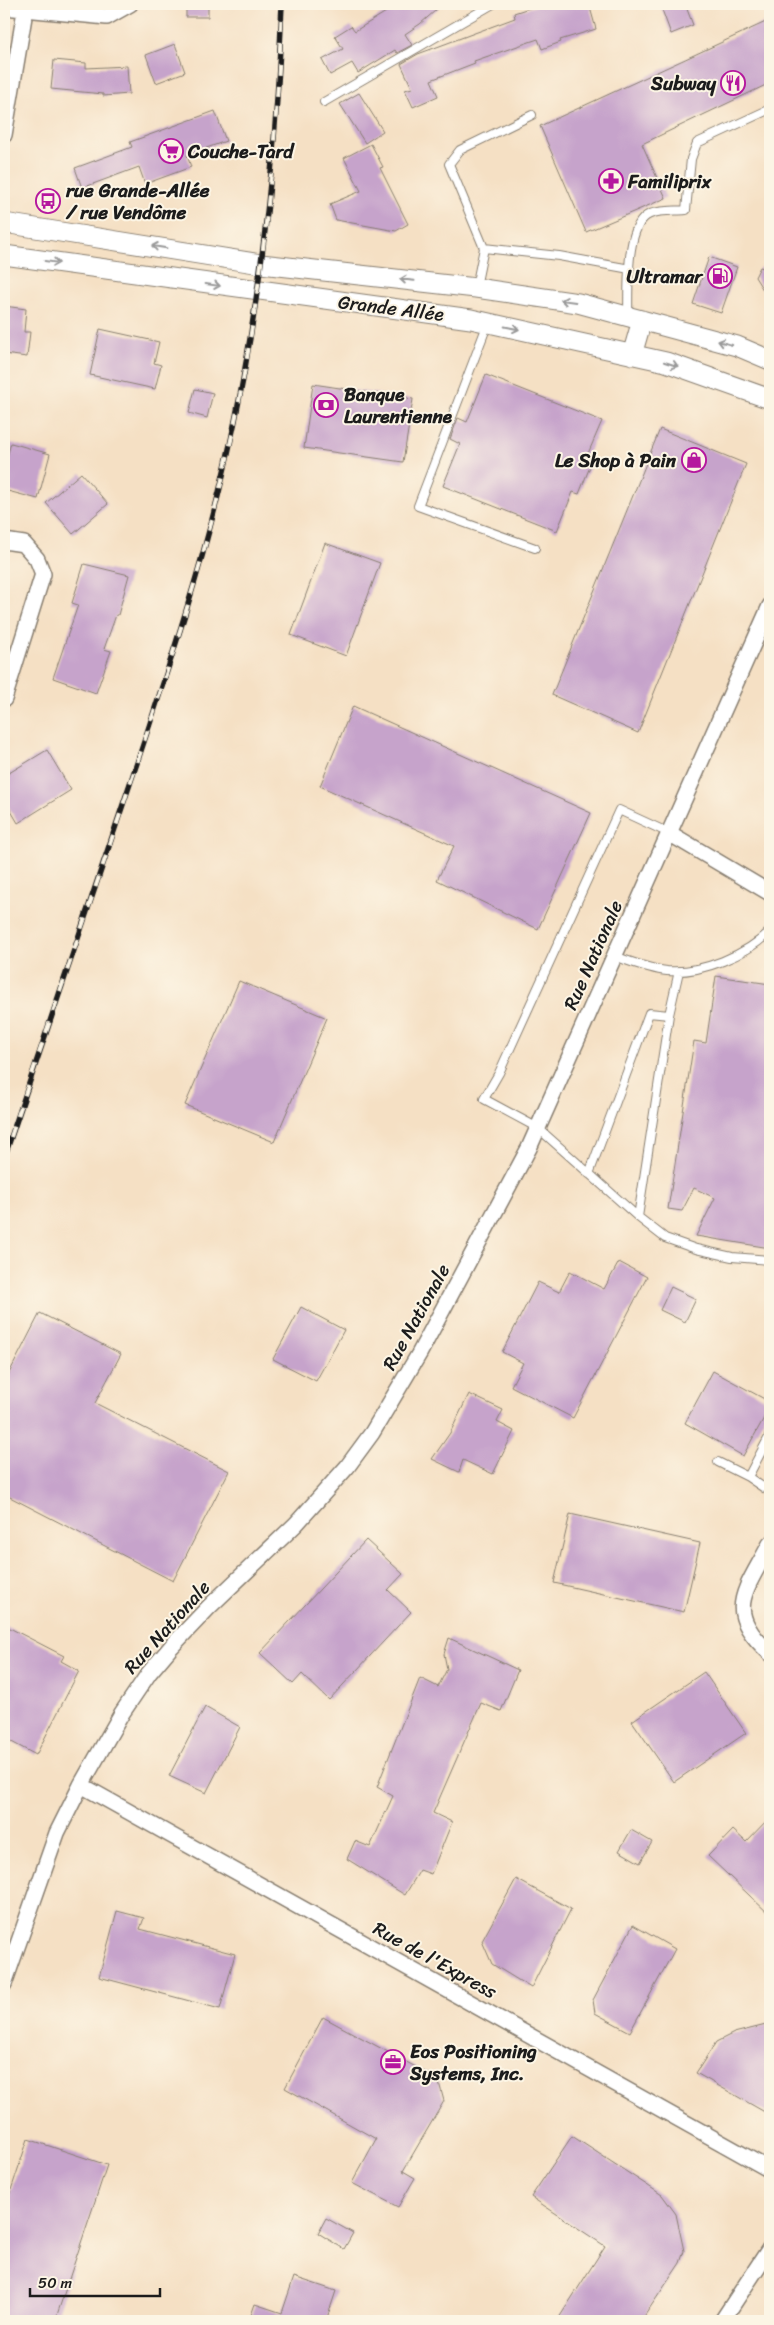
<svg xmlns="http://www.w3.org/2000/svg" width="774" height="2325" viewBox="0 0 774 2325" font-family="Sriracha,sans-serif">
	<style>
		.building { fill: #c6a3cb }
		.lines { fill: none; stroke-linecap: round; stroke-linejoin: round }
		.service-casing { stroke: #887e70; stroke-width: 10 }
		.minor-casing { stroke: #887e70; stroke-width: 18 }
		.tertiary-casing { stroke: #887e70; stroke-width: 21 }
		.service { stroke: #fff; stroke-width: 8 }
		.minor { stroke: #fff; stroke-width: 15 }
		.tertiary { stroke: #fff; stroke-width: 19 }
		.rail-casing { stroke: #1c1c1c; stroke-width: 5.5 }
		.rail { stroke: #fcf5e5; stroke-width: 4; stroke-dasharray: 11; stroke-linecap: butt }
		.oneway { stroke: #999 }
		.labels { text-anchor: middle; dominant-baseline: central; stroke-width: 4; stroke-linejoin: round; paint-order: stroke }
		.poi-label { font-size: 19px; font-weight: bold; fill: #1c1c1c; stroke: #fcf5e5; text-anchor: start }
		.street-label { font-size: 19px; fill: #1c1c1c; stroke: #fcf5e5 }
	</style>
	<rect width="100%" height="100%" fill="#fcf5e5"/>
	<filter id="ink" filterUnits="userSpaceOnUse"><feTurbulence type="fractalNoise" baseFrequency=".02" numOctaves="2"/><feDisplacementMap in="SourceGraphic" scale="10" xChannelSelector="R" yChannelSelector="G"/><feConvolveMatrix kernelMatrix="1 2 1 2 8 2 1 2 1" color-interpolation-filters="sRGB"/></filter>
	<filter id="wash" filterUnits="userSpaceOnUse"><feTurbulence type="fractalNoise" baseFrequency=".0096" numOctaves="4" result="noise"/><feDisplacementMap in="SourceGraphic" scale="20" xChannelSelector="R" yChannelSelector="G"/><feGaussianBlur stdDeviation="1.12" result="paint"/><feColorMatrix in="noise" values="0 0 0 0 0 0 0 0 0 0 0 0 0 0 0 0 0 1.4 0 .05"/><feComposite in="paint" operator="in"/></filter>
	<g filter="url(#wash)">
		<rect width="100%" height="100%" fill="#f5e0c4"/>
		<g id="blocks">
			<!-- building -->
			<path class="building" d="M186,4H208V17H186Z
				M399,4H443L420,24L405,34L412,45L397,53L395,50L358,73L352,63L330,75L322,60L343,49L335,36L351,26L355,31Z
				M541,4H589L596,29L560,40L561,42L542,49L538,39L474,61L475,63L431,80L438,96L413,107L405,90L412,88L401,64L418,54L515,18L514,13Z
				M668,4H685L693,25L671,34L661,7Z
				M770,20V83L642,144L666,198L586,232L540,126Z
				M175,44L185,72L156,83L146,55Z
				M54,60L86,63V68L127,66L129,94L103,96V94L51,89Z
				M359,93L383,131L365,143L340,104Z
				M215,111L226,141L187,155L191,167L145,184L139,167L82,188L75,168L132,147L130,142Z
				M371,144L383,167L380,168L408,224L396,231L336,220L330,204L361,191L344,158Z
				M709,257L737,267L721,313L693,304Z
				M760,267L770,270V301L755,277Z
				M4,306L26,309L24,332H30L27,357L4,354Z
				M100,329L159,342L154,363L161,365L155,389L90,375Z
				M486,375L602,421L587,456L593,459L579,494L573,492L557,531L443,486L460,444L450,439L458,418L467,422Z
				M313,384L413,399L403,462L304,448Z
				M195,389L213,393L207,418L189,413Z
				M660,429L746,464L638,733L552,695Z
				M11,443L50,454L38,499L4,490V467Z
				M81,473L108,504L73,534L46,503Z
				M325,543L380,563L346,656L291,635Z
				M84,564L129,575L118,615H116L104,649L111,651L96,693L53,678L78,605L72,603Z
				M353,706L591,813L538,929L437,880L454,846L320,786Z
				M47,750L71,790L18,823L4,799V776Z
				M716,976L770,984V1248L696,1236L715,1198L694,1188L682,1211L668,1209L694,1041L706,1043Z
				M239,981L327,1018L274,1142L185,1105Z
				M619,1262L647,1277L573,1418L511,1386L523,1363L502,1352L538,1282L559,1292L570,1271L604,1289Z
				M671,1287L696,1299L685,1322L660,1310Z
				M301,1307L344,1330L316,1381L273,1359Z
				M40,1313L121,1354L95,1403L229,1471L173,1581L4,1494V1383Z
				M713,1371L770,1402V1407L743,1456L685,1423Z
				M469,1394L503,1410L497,1422L514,1431L493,1474L463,1460L459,1472L432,1459L450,1433Z
				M570,1514L700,1543L684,1612L554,1583Z
				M366,1540L403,1574L388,1590L411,1612L329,1700L302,1674L293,1684L260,1653Z
				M4,1625L64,1656L61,1661L79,1671L36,1755L4,1738Z
				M449,1638L518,1670L501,1711L481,1703L433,1813L452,1822L431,1874L420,1870L405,1895L347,1859L355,1841L370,1847L393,1796L377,1787L420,1678L438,1687L447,1669L444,1654Z
				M704,1672L746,1733L674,1782L632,1721Z
				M205,1707L240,1727L206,1793L169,1776Z
				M770,1817V1915L708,1856L733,1830L746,1842Z
				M631,1830L652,1842L640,1863L619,1851Z
				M516,1879L571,1909L531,1988L492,1964L482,1941Z
				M117,1911L144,1918L140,1929L235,1954L220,2009L99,1977Z
				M633,1925L675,1949L630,2032L595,2013L593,2000Z
				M323,2017L438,2079L444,2101L403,2171L415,2178L398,2207L352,2183L376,2139L285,2088Z
				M770,2024V2115L696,2073L716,2042L734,2033Z
				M572,2136L662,2195L676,2214L684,2251L680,2263L641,2321H557L605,2246L531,2197Z
				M28,2139L107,2165L55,2321H4V2211Z
				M326,2218L353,2233L344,2249L318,2233Z
				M294,2277L336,2291L326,2321H249L255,2304L282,2313Z"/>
		</g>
	</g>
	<g filter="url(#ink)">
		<use href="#blocks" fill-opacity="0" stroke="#887e70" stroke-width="1"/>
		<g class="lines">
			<defs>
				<path id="service" d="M324,102L493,4
					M484,248L449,164L460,150L532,115
					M476,287L484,248L559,256L630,269
					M628,317C629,292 624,224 650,214C660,210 675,211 686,210L691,159L697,143L770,109
					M488,323L418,506L535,548
					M669,833L619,810L499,1073L484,1099L538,1128L638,1217L665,1238L696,1249L732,1257L770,1260
					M614,956C632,962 649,969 667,971C701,974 747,955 770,931
					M589,1174L649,1013L669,1015L679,971
					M638,1217L669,1015
					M770,1435L748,1477L770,1492
					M718,1462L748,1477"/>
				<path id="minor" d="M4,7L107,17L130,4
					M4,135L25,11
					M4,541L24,544L37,559L43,574L4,699
					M669,833L770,893
					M770,1544C746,1591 722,1611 770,1653
					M81,1785L770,2170
					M4,1984L57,1833L81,1785L122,1713L149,1673L171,1647L209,1607L296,1524L347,1467L372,1433L419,1354L529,1148L770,606
					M722,2321L770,2248"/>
				<path id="tertiary" d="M4,223L261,264L476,288L578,303L737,346L770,360
					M4,255L471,319L666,362L770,399
					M632,355L642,320"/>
			</defs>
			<!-- service casing -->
			<use href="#service" class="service-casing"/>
			<!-- minor casing -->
			<use href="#minor" class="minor-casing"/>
			<!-- tertiary casing -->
			<use href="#tertiary" class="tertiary-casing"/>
			<!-- service -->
			<use href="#service" class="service"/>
			<!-- minor -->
			<use href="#minor" class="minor"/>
			<!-- tertiary -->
			<use href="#tertiary" class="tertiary"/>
			<defs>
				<path id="rail" d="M4,1158C48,1025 94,893 138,760C170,663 202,567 225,467C260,315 276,160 282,4"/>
			</defs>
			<!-- rail casing -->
			<use href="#rail" class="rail-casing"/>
			<!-- rail -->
			<use href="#rail" class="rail"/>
		</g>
		<!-- one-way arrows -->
		<defs><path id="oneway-shaft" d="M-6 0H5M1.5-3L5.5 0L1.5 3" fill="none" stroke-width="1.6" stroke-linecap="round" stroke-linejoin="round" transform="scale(1.25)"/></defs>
		<g class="oneway">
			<use href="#oneway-shaft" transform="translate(159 247) rotate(-171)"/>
			<use href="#oneway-shaft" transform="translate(52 262) rotate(8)"/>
			<use href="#oneway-shaft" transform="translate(407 280) rotate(-174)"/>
			<use href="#oneway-shaft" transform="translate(213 285) rotate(8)"/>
			<use href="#oneway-shaft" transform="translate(568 301) rotate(-172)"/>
			<use href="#oneway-shaft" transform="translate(512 328) rotate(12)"/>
			<use href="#oneway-shaft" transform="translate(725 343) rotate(-165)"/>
			<use href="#oneway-shaft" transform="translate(671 364) rotate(18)"/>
		</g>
	</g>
	<!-- icons -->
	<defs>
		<symbol id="restaurant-ring" viewBox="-11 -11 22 22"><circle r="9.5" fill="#fcf5e5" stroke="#b5179e" stroke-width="1.5"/><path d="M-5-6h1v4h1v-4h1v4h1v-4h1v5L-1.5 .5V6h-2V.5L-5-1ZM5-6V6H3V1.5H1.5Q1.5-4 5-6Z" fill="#b5179e"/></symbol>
		<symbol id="supermarket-ring" viewBox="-11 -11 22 22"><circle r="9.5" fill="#fcf5e5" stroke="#b5179e" stroke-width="1.5"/><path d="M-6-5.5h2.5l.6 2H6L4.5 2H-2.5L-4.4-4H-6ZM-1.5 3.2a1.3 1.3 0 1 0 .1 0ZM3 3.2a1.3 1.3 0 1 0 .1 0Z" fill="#b5179e"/></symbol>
		<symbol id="pharmacy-ring" viewBox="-11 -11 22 22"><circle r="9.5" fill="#fcf5e5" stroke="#b5179e" stroke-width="1.5"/><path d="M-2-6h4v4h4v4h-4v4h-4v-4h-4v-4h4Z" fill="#b5179e"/></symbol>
		<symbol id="bus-ring" viewBox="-11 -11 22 22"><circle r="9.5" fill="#fcf5e5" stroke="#b5179e" stroke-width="1.5"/><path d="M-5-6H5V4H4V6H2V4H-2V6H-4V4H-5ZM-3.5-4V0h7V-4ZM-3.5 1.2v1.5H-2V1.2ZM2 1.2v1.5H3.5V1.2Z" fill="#b5179e"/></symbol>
		<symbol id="fuel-ring" viewBox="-11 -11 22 22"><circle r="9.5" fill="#fcf5e5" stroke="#b5179e" stroke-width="1.5"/><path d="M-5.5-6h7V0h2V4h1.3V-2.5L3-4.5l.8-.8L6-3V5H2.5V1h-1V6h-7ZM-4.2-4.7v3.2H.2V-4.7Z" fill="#b5179e"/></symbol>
		<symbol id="bank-ring" viewBox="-11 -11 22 22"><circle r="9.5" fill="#fcf5e5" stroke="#b5179e" stroke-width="1.5"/><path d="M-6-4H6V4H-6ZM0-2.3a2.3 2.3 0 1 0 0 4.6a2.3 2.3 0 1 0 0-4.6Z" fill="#b5179e"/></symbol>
		<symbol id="shop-ring" viewBox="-11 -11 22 22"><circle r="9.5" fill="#fcf5e5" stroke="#b5179e" stroke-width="1.5"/><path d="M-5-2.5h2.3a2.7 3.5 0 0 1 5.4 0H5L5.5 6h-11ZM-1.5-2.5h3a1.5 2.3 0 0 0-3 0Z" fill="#b5179e"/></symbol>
		<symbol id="office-ring" viewBox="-11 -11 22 22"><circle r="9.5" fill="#fcf5e5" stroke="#b5179e" stroke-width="1.5"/><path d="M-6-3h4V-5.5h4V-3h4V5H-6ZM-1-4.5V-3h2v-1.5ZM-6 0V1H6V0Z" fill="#b5179e"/></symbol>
	</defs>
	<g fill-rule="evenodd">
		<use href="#restaurant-ring" x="719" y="69" width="28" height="28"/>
		<use href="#supermarket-ring" x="157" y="137" width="28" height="28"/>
		<use href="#pharmacy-ring" x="597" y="167" width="28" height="28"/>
		<use href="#bus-ring" x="34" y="187" width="28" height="28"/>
		<use href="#fuel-ring" x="706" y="262" width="28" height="28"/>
		<use href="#bank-ring" x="312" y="391" width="28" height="28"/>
		<use href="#shop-ring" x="680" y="446" width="28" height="28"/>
		<use href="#office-ring" x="379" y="2048" width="28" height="28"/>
	</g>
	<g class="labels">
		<!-- poi labels -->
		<g class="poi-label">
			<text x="716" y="83" text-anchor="end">Subway</text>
			<text x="188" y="151">Couche-Tard</text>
			<text x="628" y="181">Familiprix</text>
			<text x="66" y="190">rue Grande-Allée<tspan x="66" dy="22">/ rue Vendôme</tspan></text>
			<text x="702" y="276" text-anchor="end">Ultramar</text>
			<text x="344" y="394">Banque<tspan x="344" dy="22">Laurentienne</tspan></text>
			<text x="676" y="460" text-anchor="end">Le Shop à Pain</text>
			<text x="410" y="2051">Eos Positioning<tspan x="410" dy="22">Systems, Inc.</tspan></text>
		</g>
		<!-- street labels -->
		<g class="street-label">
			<text transform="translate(391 308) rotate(7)">Grande Allée</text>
			<text transform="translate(593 955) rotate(-66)">Rue Nationale</text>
			<text transform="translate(416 1317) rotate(-61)">Rue Nationale</text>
			<text transform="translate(167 1627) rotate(-48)">Rue Nationale</text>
			<text transform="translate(435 1960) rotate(29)">Rue de l'Express</text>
		</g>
	</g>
	<!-- margin -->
	<rect width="774" height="2325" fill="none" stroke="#fcf5e5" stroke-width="20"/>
	<!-- scale -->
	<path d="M30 2288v8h130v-8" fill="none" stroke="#1c1c1c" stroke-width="2.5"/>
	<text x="38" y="2288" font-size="15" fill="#1c1c1c" stroke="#fcf5e5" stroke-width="4" paint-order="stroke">50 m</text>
</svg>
